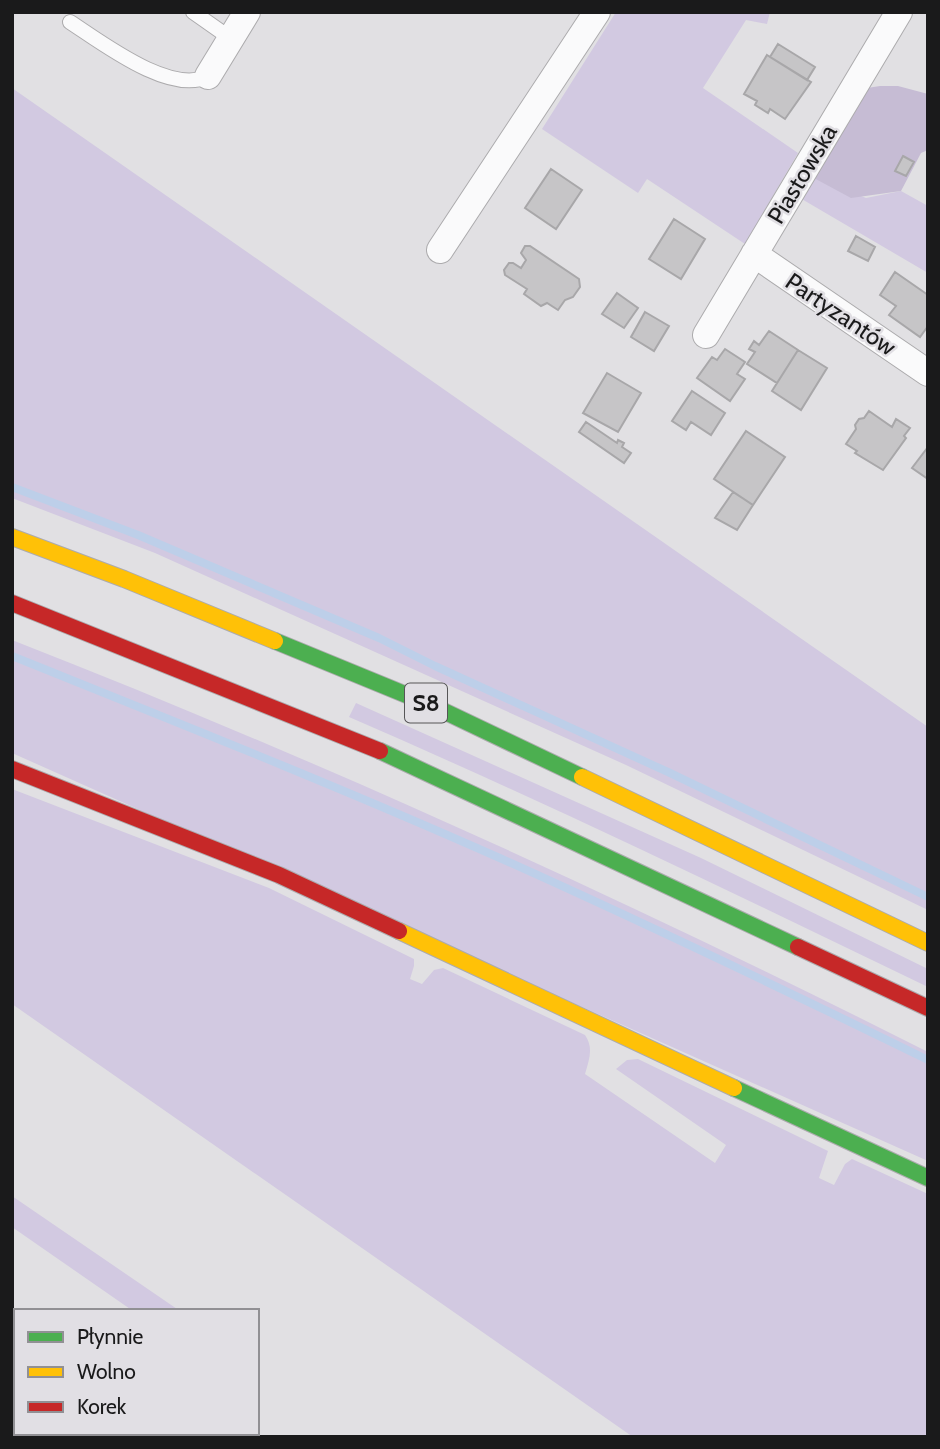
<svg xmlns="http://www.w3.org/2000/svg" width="940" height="1449" viewBox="0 0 940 1449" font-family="Cabin,sans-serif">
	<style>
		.green { fill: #d2c9e1 }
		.forest { fill: #c6bcd4 }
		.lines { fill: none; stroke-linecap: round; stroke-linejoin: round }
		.stream { stroke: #bdcfe9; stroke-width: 8 }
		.building { fill: #c6c5c7; stroke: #a8a7a9; stroke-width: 2 }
		.lane-casing { stroke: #acabad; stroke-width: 16 }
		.street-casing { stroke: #acabad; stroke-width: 28 }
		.fast-casing { stroke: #acabad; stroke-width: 18 }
		.slow-casing { stroke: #acabad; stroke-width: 18 }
		.jam-casing { stroke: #acabad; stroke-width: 18 }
		.lane { stroke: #fafafb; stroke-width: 14 }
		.street { stroke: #fafafb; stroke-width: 26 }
		.fast { stroke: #4caf50; stroke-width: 16 }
		.slow { stroke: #ffc107; stroke-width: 16 }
		.jam { stroke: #c62828; stroke-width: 16 }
		.labels { text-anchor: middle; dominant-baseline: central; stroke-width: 5; stroke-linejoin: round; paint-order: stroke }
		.shield { fill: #e1dfe4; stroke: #565557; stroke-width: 2 }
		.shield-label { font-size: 23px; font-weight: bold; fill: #1a1a1b }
		.street-label { font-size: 24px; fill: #1a1a1b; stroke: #e1dfe4 }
	</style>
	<rect width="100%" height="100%" fill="#e1e0e3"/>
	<!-- green -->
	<path class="green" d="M616,12H770L767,24L746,20L703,88L798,153L745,244L647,179L638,193L542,129Z
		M12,88L928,727V910L626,765L155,553L12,498Z
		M812,177L866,198L901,191L928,206V273L800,198Z
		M12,640C324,762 629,901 928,1052V1161L12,753Z
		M356,703L701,858L928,969V987C736,894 545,802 349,717Z
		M12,789L269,888L414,959V966L410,979L422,984L434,970L443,968L585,1035C594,1048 589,1060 585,1074L715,1163L726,1145L616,1069L627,1060L638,1059L828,1151L819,1178L834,1185L845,1164L852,1159L928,1194V1437H633L12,1004Z
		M12,1196L180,1311H133L12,1227Z"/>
	<!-- forest -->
	<path class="forest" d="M880,86H898L928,94V150L921,153L901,191L851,198L812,177L867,88Z"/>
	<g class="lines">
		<!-- stream -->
		<path class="stream" d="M12,487L138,535L379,638L435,666L668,772L928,897
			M12,656C176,722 340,787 502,859C645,923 787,991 928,1060"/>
	</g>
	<!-- building -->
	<path class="building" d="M778,44L815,67L807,80L770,57Z
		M767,55L811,82L785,119L770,109L768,113L755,105L757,101L744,94Z
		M903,156L914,162L906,176L895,171Z
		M551,169L582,190L556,229L525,208Z
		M674,219L705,239L681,279L649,259Z
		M856,236L875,247L868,261L848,251Z
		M525,246H530L579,279L580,287L573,297L565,300L558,310L547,303L541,306L524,294L527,289L505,275L504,270L509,263H513L521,268L526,260L521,253Z
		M895,272L928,295V326L920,337L889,315L896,306L880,295Z
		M617,293L638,308L624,328L602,314Z
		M645,312L669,326L654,351L631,337Z
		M769,331L798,350L777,383L747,364L755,352L749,349L754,341L759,345Z
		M725,349L745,362L737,374L745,379L730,401L697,378L712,357L717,360Z
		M798,350L827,368L801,410L772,391Z
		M607,373L641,393L618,432L583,413Z
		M692,391L725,413L711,435L691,422L686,430L672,421Z
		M869,411L892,427L896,419L910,428L904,436L906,438L883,470L855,453L857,451L846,444L856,429L855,425L859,419L864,418Z
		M586,422L617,443L618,440L624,443L622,447L631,453L624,463L579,432Z
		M746,431L785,457L753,505L714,479Z
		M928,447V479L912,468Z
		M733,492L753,505L737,530L715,518Z"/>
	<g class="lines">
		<defs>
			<path id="lane" d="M193,12L230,38
				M70,22C101,42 171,96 208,76"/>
			<path id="street" d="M208,76L247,12
				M440,250L597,12
				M754,254L928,373
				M706,335L899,12"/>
			<path id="fast" d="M275,641L431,705L582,777
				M380,751L798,947
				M734,1088L928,1178"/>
			<path id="slow" d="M12,537L124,579L275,641
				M582,777L928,943
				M399,931L734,1088"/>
			<path id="jam" d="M12,603L380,751
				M12,769L279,875L399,931
				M798,947L928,1008"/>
		</defs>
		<!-- lane casing -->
		<use href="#lane" class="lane-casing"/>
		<!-- street casing -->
		<use href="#street" class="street-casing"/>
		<!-- fast casing -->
		<use href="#fast" class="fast-casing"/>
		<!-- slow casing -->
		<use href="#slow" class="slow-casing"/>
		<!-- jam casing -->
		<use href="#jam" class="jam-casing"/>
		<!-- lane -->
		<use href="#lane" class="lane"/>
		<!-- street -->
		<use href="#street" class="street"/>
		<!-- fast -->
		<use href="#fast" class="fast"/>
		<!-- slow -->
		<use href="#slow" class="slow"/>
		<!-- jam -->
		<use href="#jam" class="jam"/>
	</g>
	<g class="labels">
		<!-- shield labels -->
		<rect class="shield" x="405" y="683.5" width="42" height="39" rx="5"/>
		<g class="shield-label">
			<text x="426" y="703">S8</text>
		</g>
		<!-- street labels -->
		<g class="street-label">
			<text transform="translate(802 174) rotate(-59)">Piastowska</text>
			<text transform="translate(841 314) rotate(34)">Partyzantów</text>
		</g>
	</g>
	<!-- border -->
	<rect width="940" height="1449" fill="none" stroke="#1a1a1b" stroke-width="28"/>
	<!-- legend -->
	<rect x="14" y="1309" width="245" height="126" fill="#e1dfe4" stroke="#919094" stroke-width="2"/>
	<rect x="28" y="1332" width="35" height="10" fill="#4caf50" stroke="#919094" stroke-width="2"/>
	<text x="77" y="1344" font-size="21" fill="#1a1a1b">Płynnie</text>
	<rect x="28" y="1367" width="35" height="10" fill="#ffc107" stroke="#919094" stroke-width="2"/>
	<text x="77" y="1379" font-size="21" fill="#1a1a1b">Wolno</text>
	<rect x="28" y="1402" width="35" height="10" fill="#c62828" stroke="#919094" stroke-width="2"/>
	<text x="77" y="1414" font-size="21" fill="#1a1a1b">Korek</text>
</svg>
